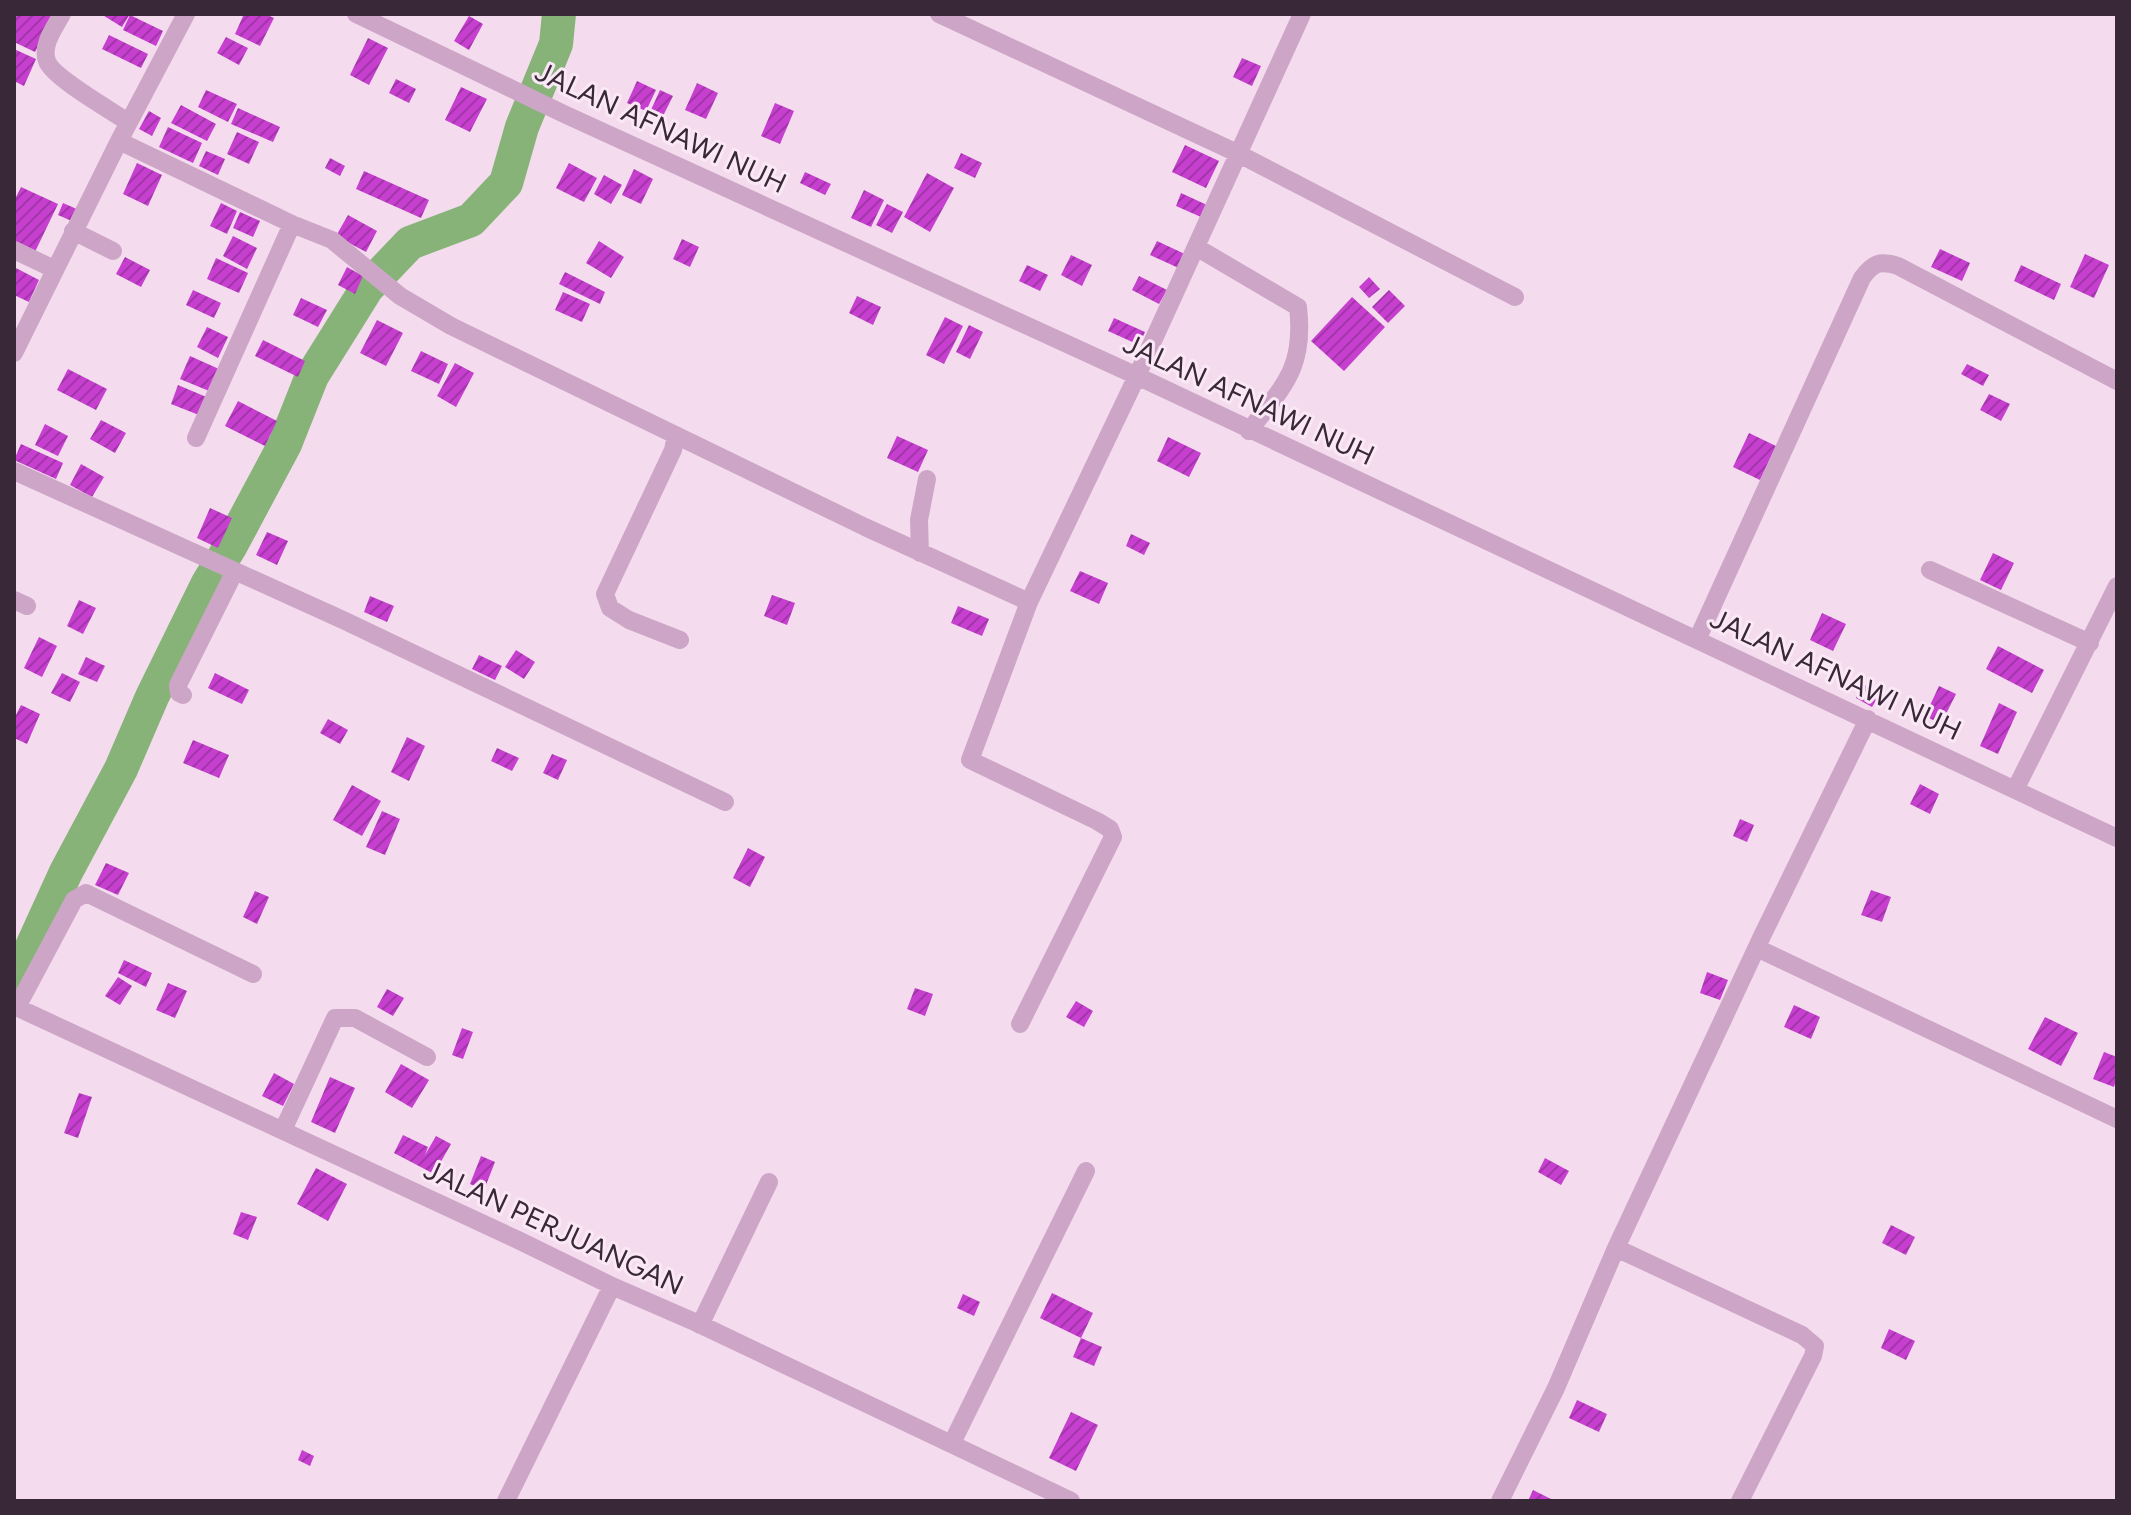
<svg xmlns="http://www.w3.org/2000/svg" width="2131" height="1515" viewBox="0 0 2131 1515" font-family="Figtree,sans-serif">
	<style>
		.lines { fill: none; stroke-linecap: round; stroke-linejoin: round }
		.river { stroke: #87b378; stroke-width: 34 }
		.building { fill: url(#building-hatch) }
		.minor { stroke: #cda6c7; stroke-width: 18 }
		.labels { text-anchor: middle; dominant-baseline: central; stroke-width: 6; stroke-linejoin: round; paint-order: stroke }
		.street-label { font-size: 28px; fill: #392838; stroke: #fbe8f6 }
	</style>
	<defs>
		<pattern id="building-hatch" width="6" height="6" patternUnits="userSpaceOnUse" patternTransform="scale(2)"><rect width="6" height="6" fill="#c63fcf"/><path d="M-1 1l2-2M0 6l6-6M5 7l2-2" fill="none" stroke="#a235a9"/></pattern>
	</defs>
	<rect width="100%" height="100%" fill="#f4dcee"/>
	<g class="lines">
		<!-- river -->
		<path class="river" d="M14,986L66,872L121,769L152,697L208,583L230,547L285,444L312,376L367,288L410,243L471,220L506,183L522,127L556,44L559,14"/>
	</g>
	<!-- building -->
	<path class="building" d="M14,14H54L35,52L14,42Z
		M101,14H130L122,27Z
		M244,14H265L274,18L260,46L235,34Z
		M130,15L163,31L156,46L123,30Z
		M469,16L483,24L469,50L454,41Z
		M109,35L148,54L141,68L102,49Z
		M226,37L248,48L239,65L217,53Z
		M368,38L388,48L369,85L350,75Z
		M14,49L36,59L24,86L14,81Z
		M1242,58L1261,66L1252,86L1233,77Z
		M396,79L416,89L409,103L389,93Z
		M637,81L656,90L646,111L627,103Z
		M697,83L718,93L706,119L685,110Z
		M461,87L487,99L470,132L445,120Z
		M206,90L237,104L228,122L198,107Z
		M660,90L673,96L662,118L650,112Z
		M775,103L794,111L780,144L761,136Z
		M181,105L216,124L207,141L171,123Z
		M238,108L280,127L273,142L231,124Z
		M149,111L161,118L152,136L139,129Z
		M168,127L202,143L193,163L159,147Z
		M237,132L259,142L249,164L227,154Z
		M1185,145L1219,161L1206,188L1172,172Z
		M206,151L225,159L218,175L199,166Z
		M961,153L982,163L975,178L954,168Z
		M330,158L345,166L340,176L325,168Z
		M137,163L162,175L148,206L123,194Z
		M569,163L597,178L584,202L556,188Z
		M634,169L653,179L641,204L622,195Z
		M364,171L429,200L421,218L356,189Z
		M805,172L831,184L825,195L800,183Z
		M927,173L954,188L930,232L904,217Z
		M604,175L622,185L611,204L594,194Z
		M21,187L58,204L34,254L14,245V201Z
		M864,190L884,200L871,227L851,218Z
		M1181,193L1207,205L1201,217L1176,206Z
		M63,203L79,210L74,222L58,215Z
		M221,203L237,211L227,234L210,226Z
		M887,204L903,212L892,233L876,225Z
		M240,212L260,221L253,237L233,228Z
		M348,215L377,231L366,252L336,236Z
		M233,236L257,248L247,269L223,256Z
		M682,239L699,247L690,267L673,259Z
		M599,241L624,257L611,278L586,263Z
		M1157,241L1189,256L1183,270L1150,255Z
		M1940,249L1970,263L1962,281L1931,267Z
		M2085,254L2109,265L2094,298L2070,287Z
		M1071,255L1092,265L1082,286L1061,275Z
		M125,257L150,270L141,287L116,274Z
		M216,258L248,273L239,293L207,279Z
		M1027,265L1048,275L1040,291L1019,281Z
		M2021,265L2061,284L2054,300L2014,281Z
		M14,267L39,280L29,302L14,295Z
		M347,267L363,276L355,294L338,285Z
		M565,272L605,292L600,304L559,284Z
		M1139,276L1167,290L1159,304L1132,290Z
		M1369,277L1380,289L1369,298L1359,287Z
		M193,290L221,303L214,318L186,305Z
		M1389,290L1405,306L1388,323L1372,307Z
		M563,292L590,304L582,322L555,310Z
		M857,296L881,307L873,325L849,313Z
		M1352,297L1385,327L1344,371L1311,341Z
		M301,298L327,310L318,327L293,315Z
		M945,317L963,326L944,364L926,355Z
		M1114,318L1145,332L1139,345L1108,331Z
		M377,320L403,333L386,366L360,353Z
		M969,325L983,332L970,359L956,352Z
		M207,327L228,337L218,358L197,347Z
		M263,340L305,361L298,377L255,356Z
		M421,351L448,364L439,384L411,371Z
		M190,356L219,369L209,391L180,379Z
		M455,363L474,373L456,407L437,396Z
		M1967,364L1989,375L1983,386L1961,374Z
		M68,369L107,389L96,410L57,390Z
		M178,385L211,399L204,417L171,404Z
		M1989,394L2010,404L2001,421L1980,410Z
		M238,401L277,421L265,446L225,426Z
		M101,420L126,433L115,453L90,439Z
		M45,424L68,436L58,456L35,445Z
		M1749,433L1776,446L1760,480L1733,467Z
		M897,436L928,450L918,472L887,458Z
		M1168,437L1201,453L1189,477L1157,461Z
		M21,444L63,463L56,479L14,460Z
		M81,464L104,477L92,497L70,485Z
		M210,508L232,518L218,548L197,538Z
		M267,532L288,541L277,565L256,555Z
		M1131,534L1150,543L1144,555L1126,546Z
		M1993,553L2014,563L2001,590L1980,580Z
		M1080,571L1108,583L1099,604L1070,591Z
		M772,595L795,603L787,625L764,616Z
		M370,596L394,606L387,622L364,612Z
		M79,600L96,608L83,634L67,626Z
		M958,606L989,619L982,636L951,623Z
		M1822,613L1846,624L1833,651L1810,640Z
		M39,637L57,646L42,677L24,668Z
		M1998,646L2044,670L2032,693L1986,669Z
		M516,650L535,662L524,679L505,667Z
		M479,655L502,666L495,680L472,669Z
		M86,657L105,666L97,682L78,674Z
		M62,673L80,682L70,702L51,693Z
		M215,673L249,690L242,704L208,688Z
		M1863,684L1880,694L1872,707L1856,698Z
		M1939,686L1956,694L1941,724L1925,716Z
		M1999,703L2017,712L1998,754L1980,746Z
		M21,705L40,714L27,744L14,738V719Z
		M328,719L348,730L340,744L320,733Z
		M407,737L425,746L409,781L391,772Z
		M193,740L229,755L219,778L183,763Z
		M497,748L519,758L512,771L491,761Z
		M552,754L567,760L558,780L543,773Z
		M1920,784L1939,794L1930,814L1910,804Z
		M352,785L381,801L362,836L333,820Z
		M382,811L400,819L385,855L366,847Z
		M1740,819L1754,825L1747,842L1733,836Z
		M748,848L765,857L750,887L733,878Z
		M106,863L129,873L118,895L95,885Z
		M1871,890L1891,897L1882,922L1861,915Z
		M255,891L269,897L257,924L243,917Z
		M124,960L152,973L146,987L118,973Z
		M1707,972L1728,980L1720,1000L1700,993Z
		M118,977L132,986L120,1005L105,996Z
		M168,983L187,991L175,1018L156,1010Z
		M915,988L933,994L925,1016L907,1009Z
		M387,989L404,998L393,1016L377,1007Z
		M1076,1001L1093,1011L1084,1027L1066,1017Z
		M1794,1005L1820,1017L1811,1039L1784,1027Z
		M2045,1017L2078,1033L2061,1066L2028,1049Z
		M462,1028L473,1032L463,1059L452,1055Z
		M2104,1052L2117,1057V1077L2114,1087L2093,1079Z
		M401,1064L429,1080L412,1108L385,1092Z
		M274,1073L294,1084L283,1106L262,1096Z
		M330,1077L355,1088L335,1133L311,1122Z
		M79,1093L92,1097L78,1138L64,1133Z
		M403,1135L428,1147L425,1155L436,1136L451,1144L434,1174L394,1153Z
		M481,1156L495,1162L484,1190L470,1184Z
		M1545,1158L1569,1171L1561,1185L1538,1172Z
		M316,1168L347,1184L328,1221L297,1204Z
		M241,1212L257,1217L248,1240L233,1234Z
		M1891,1225L1915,1237L1906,1255L1882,1243Z
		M1052,1293L1093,1313L1081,1338L1040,1318Z
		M963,1294L980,1302L974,1316L957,1308Z
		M1889,1329L1915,1341L1906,1360L1881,1348Z
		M1081,1338L1102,1347L1094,1366L1073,1357Z
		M1577,1400L1607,1414L1599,1432L1569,1418Z
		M1071,1412L1098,1425L1076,1471L1049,1458Z
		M302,1450L314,1456L310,1466L298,1460Z
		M1533,1490L1555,1501H1528Z"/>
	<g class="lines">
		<!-- minor -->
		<path class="minor" d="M62,14C55,27 41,45 47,61C52,77 112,111 128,122
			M356,14L564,114L1137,376L2117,838
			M939,14L1237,153L1515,297
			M119,141L292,224L332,240L400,296L451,326L865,527L1029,602
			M73,231L113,251
			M1196,247L1298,307C1305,368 1284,385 1249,431
			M14,250L54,269
			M14,353L119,141L186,14
			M676,435L673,450L605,594L610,608L629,620L680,640
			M196,438L292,224
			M14,471L343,620L725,802
			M920,553L919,520L927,479
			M1930,570L2090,643
			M14,600L27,606
			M1697,640L1862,278C1873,263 1880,260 1898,266L2117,381
			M183,695L179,693L178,685L235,571
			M2015,790L2117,586
			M1757,948L2117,1119
			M14,1006L518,1240L612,1286L697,1323L1071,1501
			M17,1007L74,900L86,893L253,974
			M1020,1024L1113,837L1110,829L1097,821L970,760L1029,602L1137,376L1302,14
			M283,1130L335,1018H355L427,1057
			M1616,1248L1802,1335L1815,1346L1813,1356L1740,1501
			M700,1325L769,1182
			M952,1443L1086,1171
			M506,1501L612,1286
			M1500,1501L1556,1388L1616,1248L1763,934L1868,719"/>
	</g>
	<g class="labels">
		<!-- street labels -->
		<g class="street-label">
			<text transform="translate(661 127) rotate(25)">JALAN AFNAWI NUH</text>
			<text transform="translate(1249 399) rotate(25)">JALAN AFNAWI NUH</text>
			<text transform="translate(1836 674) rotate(25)">JALAN AFNAWI NUH</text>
			<text transform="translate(554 1227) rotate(25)">JALAN PERJUANGAN</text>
		</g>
	</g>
	<!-- border -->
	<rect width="2131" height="1515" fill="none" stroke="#392838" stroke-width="32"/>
</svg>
